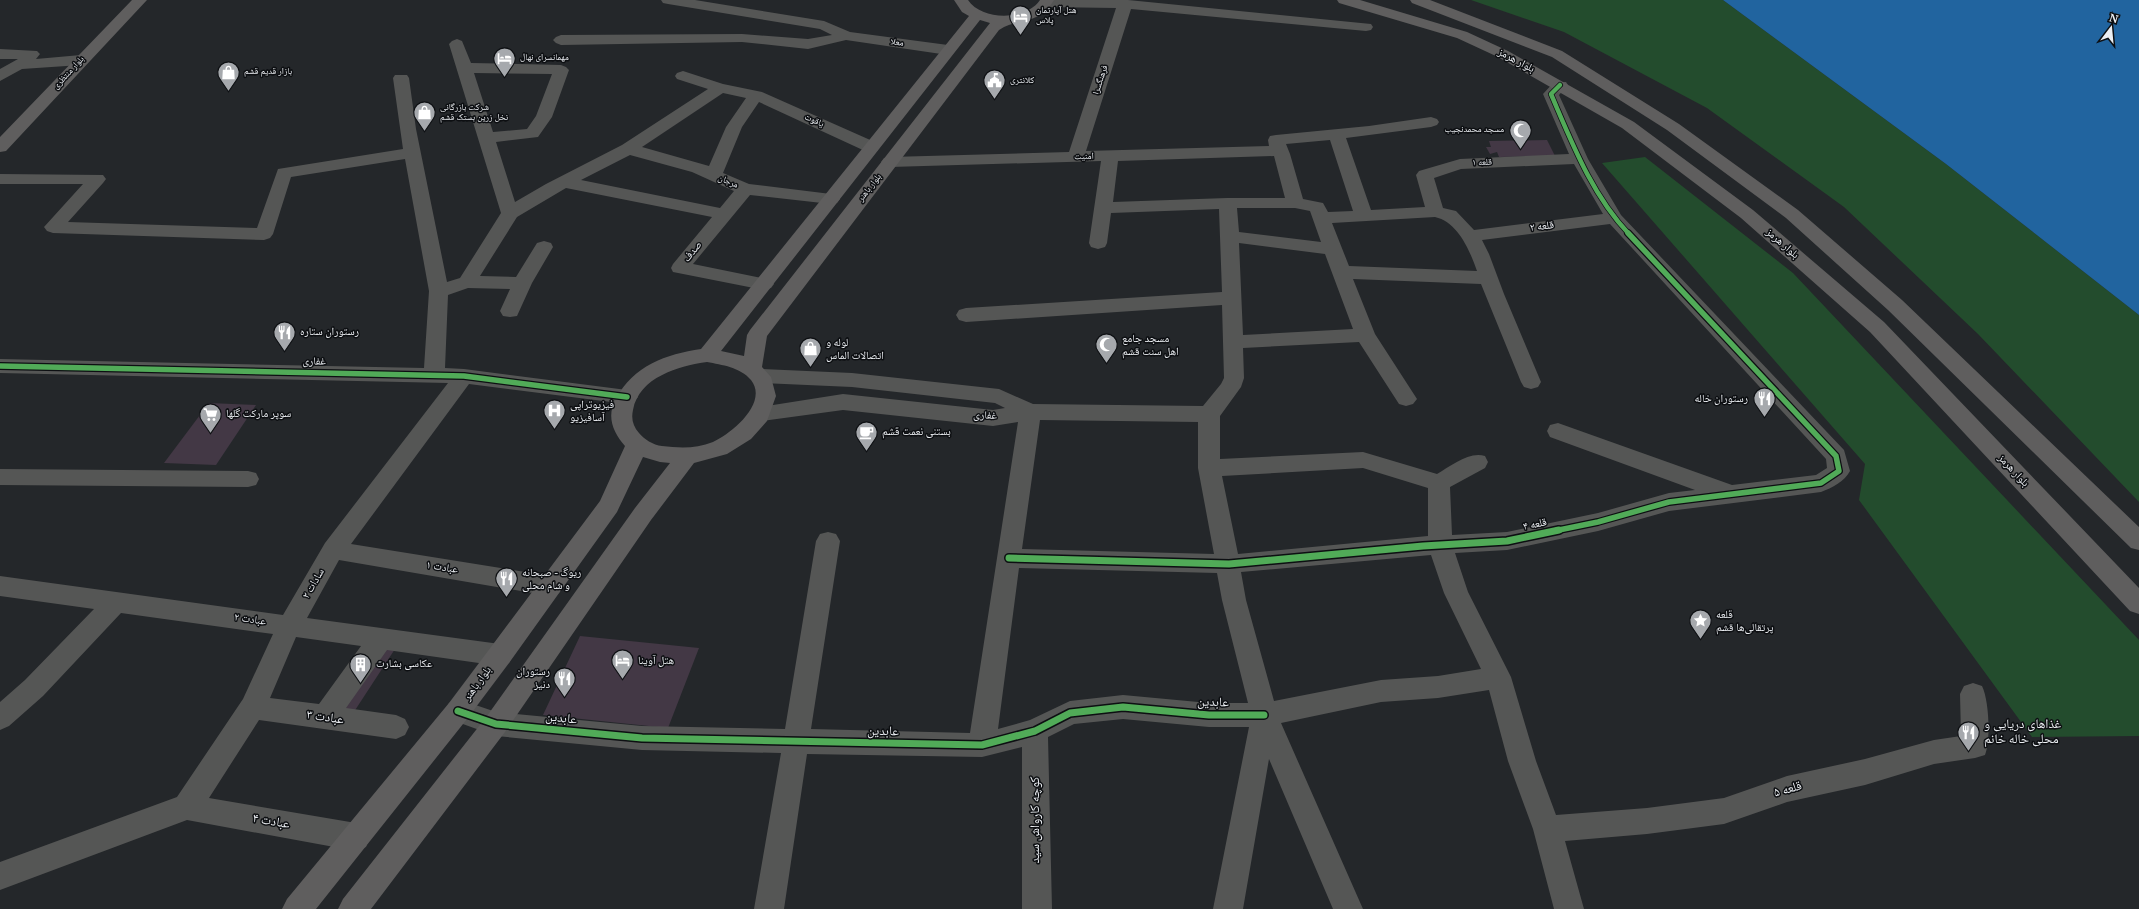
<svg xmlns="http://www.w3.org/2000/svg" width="2139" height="909" viewBox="0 0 2139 909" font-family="Georgia,'Noto Naskh Arabic',serif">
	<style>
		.green { fill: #234c2d }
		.water { fill: #21649f }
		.building { fill: #433845 }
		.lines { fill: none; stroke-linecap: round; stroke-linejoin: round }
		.minor { fill: #555655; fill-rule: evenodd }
		.major { fill: #5f5e5e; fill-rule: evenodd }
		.cycleway-far2-casing { stroke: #0d0f12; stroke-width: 6 }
		.cycleway-far1-casing { stroke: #0d0f12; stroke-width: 8 }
		.cycleway-casing { stroke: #0d0f12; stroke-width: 10 }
		.cycleway-far2 { stroke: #51ab58; stroke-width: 4.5 }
		.cycleway-far1 { stroke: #51ab58; stroke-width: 5.5 }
		.cycleway { stroke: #51ab58; stroke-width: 7 }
		.labels { text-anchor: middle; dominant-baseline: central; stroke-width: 3; stroke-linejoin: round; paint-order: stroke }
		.far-poi-label { font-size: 9px; fill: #eceff3; stroke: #0d0f12; text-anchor: start }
		.far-street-label { font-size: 9px; fill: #eceff3; stroke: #0d0f12 }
		.street-label { font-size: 11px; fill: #eceff3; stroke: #0d0f12 }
		.poi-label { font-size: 11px; fill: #eceff3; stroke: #0d0f12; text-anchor: start }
		.near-street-label { font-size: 13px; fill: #eceff3; stroke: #0d0f12 }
		.near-poi-label { font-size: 13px; fill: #eceff3; stroke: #0d0f12; text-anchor: start }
	</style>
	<rect width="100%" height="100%" fill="#24272a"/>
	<!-- green -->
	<path class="green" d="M1471,0H1723L1946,164L2139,315V502L1978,334L1844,207L1707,108L1564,32Z
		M1645,157L1793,273L2139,640V736L2032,737L1859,500L1865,464L1602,163Z"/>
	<!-- water -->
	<path class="water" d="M1723,0H2139V315L1946,164Z"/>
	<!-- building -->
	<path class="building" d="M1547,140L1555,156L1499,157L1497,152L1490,154L1486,147H1491L1489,141Z
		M209,403L256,405L216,465L164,463Z
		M580,636L699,648L668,728L543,715Z
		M375,646L395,649L348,721L324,718Z"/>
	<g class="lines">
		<!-- minor -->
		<path class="minor" d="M661,0H695L824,21L850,32L948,45L953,47L956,50L953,53L948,55L846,40L808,49L742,42L561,45L556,43L553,40L556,37L561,35L742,34L808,39L832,35L820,29L668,4L663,3Z
			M1041,0H1128L1371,24L1373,27L1371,30L1366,31L1131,9L1086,151L1269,146L1268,140L1270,136L1276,135L1369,126L1431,117L1437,119L1439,122L1437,125L1431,127L1346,138L1371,210L1425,207L1416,175L1419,171L1460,159L1569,154L1543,94L1554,82H1566L1568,85L1559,95L1588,159L1621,215L1844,450L1850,471C1845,481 1832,488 1821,492L1669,511L1598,531L1507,550L1455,553L1468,592L1511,677L1536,761L1556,815L1647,808L1724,798L1787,776L1865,759L1934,740L1961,736L1960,694L1964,686L1973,683L1982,686C1989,700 1991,740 1985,755L1975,758L1934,764L1865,785L1787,802L1724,824L1647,834L1565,841L1584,909H1554L1533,829L1508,761L1489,690L1438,698L1381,702L1281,723L1363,909H1333L1269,759L1243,909H1213L1249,727H1209L1123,719L1074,724L1048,737L1052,909H1022V747L982,757L807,754L784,909H754L781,753L642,750L496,736L449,719L445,711L449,703L458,699L496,712L642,726L785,729L816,541L820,534L828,532L836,534L840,541L811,729L970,733L1018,422L993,426L843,410L762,421L754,418L751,413L754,408L843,394L993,410L1005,408L995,403L852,387L760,383L753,381L750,376L753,371L760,369L852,373L999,389L1033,404L1203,406L1221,384L1224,378L1222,305L966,322L959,320L956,315L959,310L966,308L1222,292L1219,209L1111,213L1107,243L1105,247L1098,249L1091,247L1089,243L1101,161L890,167L884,166L881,162L884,158L890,157L1069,152L1116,8L1046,7L1041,6L1039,3ZM1330,140L1353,211L1328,212L1323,203L1303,199L1290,154L1286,144ZM1274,156L1285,198H1227L1113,202L1118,161ZM1574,164L1603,214L1474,230L1456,211L1443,208L1434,178L1461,169ZM1237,208H1295L1310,211L1321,242L1239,232ZM1435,217C1458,222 1470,251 1477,271L1349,266L1332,223ZM1610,224L1826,459L1827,468L1816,475L1732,485L1558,423L1550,425L1547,431L1550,437L1695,490L1669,493L1598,513L1507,532L1452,535L1450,487L1485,468L1488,462L1485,456C1469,451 1451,466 1437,474L1363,452L1220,459V416L1241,387L1244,378L1243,348L1359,342L1399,404L1406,406L1413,404L1417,399L1375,334L1353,279L1481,284L1521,382L1524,387L1531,389L1538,387L1541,382L1504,294L1489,254L1482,240ZM1239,243L1325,254L1353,329L1243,335ZM1040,420L1198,422V468L1214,554L1022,549ZM1363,468L1428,488V536L1238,554L1222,476ZM1431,555L1444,593L1481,669L1438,676L1381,680L1274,701L1246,600L1241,572ZM1019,568L1217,573L1222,600L1248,703H1209L1123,695L1070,701L1030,720L998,729Z
			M457,39L462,41L471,63L561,65L566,67L569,70L552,117L538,137L496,142L515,202L546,184L622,145L708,89L677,79L675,76L677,73L683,71L723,84L762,92L877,143L879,147L877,151H865L759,102L742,127L723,173L749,184L831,194L837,195L840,199L837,203L831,204L750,195L693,264L771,280L774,284L771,288L764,290L673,272L671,268L673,264L712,217L566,188L517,217L480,276L516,277L537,243L544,241L551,243L553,247L532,283L517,316L510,317L503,316L500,311L510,289L468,288L448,295L445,368L464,369L627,390L634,392L638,397L634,402L627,404L469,384L351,544L550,576L559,579L562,586L559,593L550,596L339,560L307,618L500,644L509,647L513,655L509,663L500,666L387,650L346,708L396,715L405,719L409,727L405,735L396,739L259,720L209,798L356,823L366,827L370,837L366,847L356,851L187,820L0,890V862L177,797L243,699L273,634L121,613L43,696L9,726L0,730V702L25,680L94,609L0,596V576L283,615L325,543L448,383L0,373V359L424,368L429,291L405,159L291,177L273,234L270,238L264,240L53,233L47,231L44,227L83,184H0V174L103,175L106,179L103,183L68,222L257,228L278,169L403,149L393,78L395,75H407L409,78L416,129L447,282L460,278L501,213L449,44L452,41ZM474,73L552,74L536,116L527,129L493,132ZM723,93L746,98L726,127L709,166L642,147ZM630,155L692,172L734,191L720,208L581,180ZM296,637L361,646L319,704L270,698Z
			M0,49L37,51L40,54L36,59L81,55L86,57L89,60L86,63L81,65L22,69L0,81V69L18,59H0Z
			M0,469L248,471L256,473L259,479L256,485L248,487L0,485Z"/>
		<!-- major -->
		<path class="major" d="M132,0H147L6,151L0,152V137Z
			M954,0H968C982,21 1026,21 1040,0H1054C1037,27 1021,16 999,30L767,336L762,367L771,377L776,396L767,421L751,439L727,454L694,463L651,520L505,732L371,909H338L343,899L487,716L635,508L670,463L660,462L643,457L617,512L509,663L467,719L316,909H282L287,899L449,703L491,647L600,501L625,446C613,432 606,416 616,399C633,366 666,354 701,349L969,16L962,12ZM980,20L990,23L750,330L747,335L744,356L721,351ZM707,362C722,365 740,367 751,380C769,403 731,434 713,442C696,449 679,448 662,446C653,445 644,439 639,433C633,426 631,419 633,410C639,377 679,366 707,362Z
			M1337,0H1360L1467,32L1508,51L1634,122L1753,210L1884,322L2139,588V614L2130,611L1870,332L1741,218L1622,128L1498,57L1457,38L1339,3Z
			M1410,0H1430L1562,51L1679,124L1798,210L1902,300L2139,527V550L2131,548L1888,310L1786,218L1667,130L1552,57L1412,3Z"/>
		<defs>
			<path id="cycleway-far2" d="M1560,85L1551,94C1572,143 1592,195 1629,234"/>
			<path id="cycleway-far1" d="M0,366L464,376L627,397
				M1554,531L1598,522L1669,502L1821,483L1839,471L1836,456L1628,233"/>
			<path id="cycleway" d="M1009,558L1229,564L1423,546L1507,541L1559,530
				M458,711L496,724L642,738L982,745L1035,731L1070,713L1123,707L1209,715H1264"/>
		</defs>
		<!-- cycleway-far2 casing -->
		<use href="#cycleway-far2" class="cycleway-far2-casing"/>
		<!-- cycleway-far1 casing -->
		<use href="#cycleway-far1" class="cycleway-far1-casing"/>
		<!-- cycleway casing -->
		<use href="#cycleway" class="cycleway-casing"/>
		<!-- cycleway-far2 -->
		<use href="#cycleway-far2" class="cycleway-far2"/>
		<!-- cycleway-far1 -->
		<use href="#cycleway-far1" class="cycleway-far1"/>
		<!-- cycleway -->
		<use href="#cycleway" class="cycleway"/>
	</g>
	<!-- icons -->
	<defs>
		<symbol id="hotel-pin" viewBox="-11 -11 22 30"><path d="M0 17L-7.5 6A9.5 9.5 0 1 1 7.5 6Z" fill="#a6a9ad" stroke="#0d0f12"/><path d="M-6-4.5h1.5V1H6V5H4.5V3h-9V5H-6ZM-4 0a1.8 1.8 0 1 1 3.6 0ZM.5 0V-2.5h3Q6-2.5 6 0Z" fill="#fff"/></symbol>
		<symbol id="shop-pin" viewBox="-11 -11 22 30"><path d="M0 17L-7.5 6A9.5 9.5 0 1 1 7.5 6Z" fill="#a6a9ad" stroke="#0d0f12"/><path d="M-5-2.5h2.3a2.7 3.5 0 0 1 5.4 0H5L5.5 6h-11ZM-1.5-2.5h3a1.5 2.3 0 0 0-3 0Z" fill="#fff"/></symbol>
		<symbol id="civic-pin" viewBox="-11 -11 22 30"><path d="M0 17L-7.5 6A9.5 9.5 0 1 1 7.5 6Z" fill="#a6a9ad" stroke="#0d0f12"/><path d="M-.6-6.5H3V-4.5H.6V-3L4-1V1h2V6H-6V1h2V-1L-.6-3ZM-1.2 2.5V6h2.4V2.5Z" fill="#fff"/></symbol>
		<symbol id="mosque-pin" viewBox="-11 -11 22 30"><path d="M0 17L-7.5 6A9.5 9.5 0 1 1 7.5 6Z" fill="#a6a9ad" stroke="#0d0f12"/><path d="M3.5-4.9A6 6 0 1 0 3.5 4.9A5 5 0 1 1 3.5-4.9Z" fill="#fff"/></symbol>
		<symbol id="restaurant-pin" viewBox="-11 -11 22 30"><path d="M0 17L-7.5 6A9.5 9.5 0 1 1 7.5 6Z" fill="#a6a9ad" stroke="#0d0f12"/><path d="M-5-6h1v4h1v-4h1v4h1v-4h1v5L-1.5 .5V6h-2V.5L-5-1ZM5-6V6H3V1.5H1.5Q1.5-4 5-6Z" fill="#fff"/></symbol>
		<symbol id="hospital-pin" viewBox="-11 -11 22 30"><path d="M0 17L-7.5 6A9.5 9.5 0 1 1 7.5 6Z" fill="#a6a9ad" stroke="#0d0f12"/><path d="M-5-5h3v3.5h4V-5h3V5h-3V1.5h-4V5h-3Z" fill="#fff"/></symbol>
		<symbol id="supermarket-pin" viewBox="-11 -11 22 30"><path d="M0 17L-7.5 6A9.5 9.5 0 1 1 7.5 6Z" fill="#a6a9ad" stroke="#0d0f12"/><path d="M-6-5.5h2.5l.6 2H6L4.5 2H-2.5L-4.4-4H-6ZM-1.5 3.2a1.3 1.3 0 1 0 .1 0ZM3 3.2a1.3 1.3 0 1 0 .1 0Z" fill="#fff"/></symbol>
		<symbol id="cafe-pin" viewBox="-11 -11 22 30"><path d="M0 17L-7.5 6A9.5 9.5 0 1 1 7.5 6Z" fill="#a6a9ad" stroke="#0d0f12"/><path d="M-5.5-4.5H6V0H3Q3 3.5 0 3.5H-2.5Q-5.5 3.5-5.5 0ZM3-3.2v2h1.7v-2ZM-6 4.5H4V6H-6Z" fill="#fff"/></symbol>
		<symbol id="sight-pin" viewBox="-11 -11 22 30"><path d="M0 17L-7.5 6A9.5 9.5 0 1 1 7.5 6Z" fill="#a6a9ad" stroke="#0d0f12"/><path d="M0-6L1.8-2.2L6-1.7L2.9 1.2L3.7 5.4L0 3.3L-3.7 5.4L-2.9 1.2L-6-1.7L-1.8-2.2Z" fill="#fff"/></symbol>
		<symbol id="building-pin" viewBox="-11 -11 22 30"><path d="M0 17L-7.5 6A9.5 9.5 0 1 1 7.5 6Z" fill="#a6a9ad" stroke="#0d0f12"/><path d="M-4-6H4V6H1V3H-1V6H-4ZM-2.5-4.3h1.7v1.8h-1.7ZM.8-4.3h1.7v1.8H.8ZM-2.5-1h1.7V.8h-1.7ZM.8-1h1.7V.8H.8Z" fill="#fff"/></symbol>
	</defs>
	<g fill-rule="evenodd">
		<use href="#hotel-pin" x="1008" y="4" width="25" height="34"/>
		<use href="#hotel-pin" x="492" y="46" width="25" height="34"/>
		<use href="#shop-pin" x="216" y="60" width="25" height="34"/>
		<use href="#civic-pin" x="982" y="68" width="25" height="34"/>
		<use href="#shop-pin" x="412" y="100" width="25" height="34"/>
		<use href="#mosque-pin" x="1508" y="118" width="25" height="34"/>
		<use href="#restaurant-pin" x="272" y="320" width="25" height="34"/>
		<use href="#mosque-pin" x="1094" y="332" width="25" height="34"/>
		<use href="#shop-pin" x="798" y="336" width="25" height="34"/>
		<use href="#restaurant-pin" x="1752" y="386" width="25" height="34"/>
		<use href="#hospital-pin" x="542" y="398" width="25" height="34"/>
		<use href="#supermarket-pin" x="198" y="402" width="25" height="34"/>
		<use href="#cafe-pin" x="854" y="420" width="25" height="34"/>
		<use href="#restaurant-pin" x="494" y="566" width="25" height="34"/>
		<use href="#sight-pin" x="1688" y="608" width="25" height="34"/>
		<use href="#hotel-pin" x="610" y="648" width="25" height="34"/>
		<use href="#building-pin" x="348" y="652" width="25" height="34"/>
		<use href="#restaurant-pin" x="552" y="666" width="25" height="34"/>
		<use href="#restaurant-pin" x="1956" y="720" width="25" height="34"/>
	</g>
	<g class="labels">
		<!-- far-poi labels -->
		<g class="far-poi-label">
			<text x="1036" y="11">هتل آپارتمان<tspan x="1036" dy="10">پلاس</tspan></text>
			<text x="520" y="58">مهمانسرای نهال</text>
			<text x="244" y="72">بازار قدیم قشم</text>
			<text x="1010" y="81">کلانتری</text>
			<text x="440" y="108">شرکت بازرگانی<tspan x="440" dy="10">نخل زرین بستک قشم</tspan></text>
			<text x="1504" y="130" text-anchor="end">مسجد محمدنجیب</text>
		</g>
		<!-- far-street labels -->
		<g class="far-street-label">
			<text transform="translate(897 43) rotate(8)">معلا</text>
			<text transform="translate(69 73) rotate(-47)">بلوار منتظری</text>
			<text transform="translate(1101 80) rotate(-72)">فرهنگسرا</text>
			<text transform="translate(814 121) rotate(24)">یاقوت</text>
			<text transform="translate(1084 157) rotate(-2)">امنیت</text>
			<text transform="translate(1482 163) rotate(-2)">قلعه ۱</text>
			<text transform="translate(728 182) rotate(23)">مرجان</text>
			<text transform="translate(870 188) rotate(-52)">بلوار باهنر</text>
		</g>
		<!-- street labels -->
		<g class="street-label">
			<text transform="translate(1516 61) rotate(28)">بلوار هرمز</text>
			<text transform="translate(1542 227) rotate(-7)">قلعه ۲</text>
			<text transform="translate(1782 244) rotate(41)">بلوار هرمز</text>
			<text transform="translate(693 252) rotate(-51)">صدف</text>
			<text transform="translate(314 362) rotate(1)">غفاری</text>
			<text transform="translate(985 416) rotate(2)">غفاری</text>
			<text transform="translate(2013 471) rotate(47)">بلوار هرمز</text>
			<text transform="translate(1535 525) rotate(-12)">قلعه ۴</text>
			<text transform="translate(442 568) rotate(9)">عبادت ۱</text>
			<text transform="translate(314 584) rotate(-60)">سادات ۲</text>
			<text transform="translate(250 620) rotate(8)">عبادت ۲</text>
			<text transform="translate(478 684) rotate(-54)">بلوار باهنر</text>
		</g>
		<!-- poi labels -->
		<g class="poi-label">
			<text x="300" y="332">رستوران ستاره</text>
			<text x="1122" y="339">مسجد جامع<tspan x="1122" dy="13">اهل سنت قشم</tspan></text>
			<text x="826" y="343">لوله و<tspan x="826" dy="13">اتصالات الماس</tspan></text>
			<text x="1748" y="399" text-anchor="end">رستوران خاله</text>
			<text x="570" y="405">فیزیوتراپی<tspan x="570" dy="13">آسافیزیو</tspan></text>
			<text x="226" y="414">سوپر مارکت گلها</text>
			<text x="882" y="432">بستنی نعمت قشم</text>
			<text x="522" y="573">ریوگ - صبحانه<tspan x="522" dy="13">و شام محلی</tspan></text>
			<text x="1716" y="615">قلعه<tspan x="1716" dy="13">پرتقالی‌ها قشم</tspan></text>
			<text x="638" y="661">هتل آوینا</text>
			<text x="376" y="664">عکاسی بشارت</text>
			<text x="550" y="672" text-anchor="end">رستوران<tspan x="550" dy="13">دنیز</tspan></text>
		</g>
		<!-- near-street labels -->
		<g class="near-street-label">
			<text transform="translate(1213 703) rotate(2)">عابدین</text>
			<text transform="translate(325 718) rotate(8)">عبادت ۳</text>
			<text transform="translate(561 719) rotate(6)">عابدین</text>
			<text transform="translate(883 732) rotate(1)">عابدین</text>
			<text transform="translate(1788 790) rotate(-16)">قلعه ۵</text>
			<text transform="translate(1036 820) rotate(-90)">کوچه کارواش سید</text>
			<text transform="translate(271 822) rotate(10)">عبادت ۴</text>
		</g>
		<!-- near-poi labels -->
		<g class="near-poi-label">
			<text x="1984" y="725">غذاهای دریایی و<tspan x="1984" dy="15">محلی خاله‌ خانم</tspan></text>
		</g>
	</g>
	<!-- north arrow -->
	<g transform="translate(2111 28) rotate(16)" stroke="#0d0f12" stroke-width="3" paint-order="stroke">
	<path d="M0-3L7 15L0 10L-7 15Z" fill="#eceff3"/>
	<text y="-6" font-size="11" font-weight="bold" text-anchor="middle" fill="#eceff3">N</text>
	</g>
</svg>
